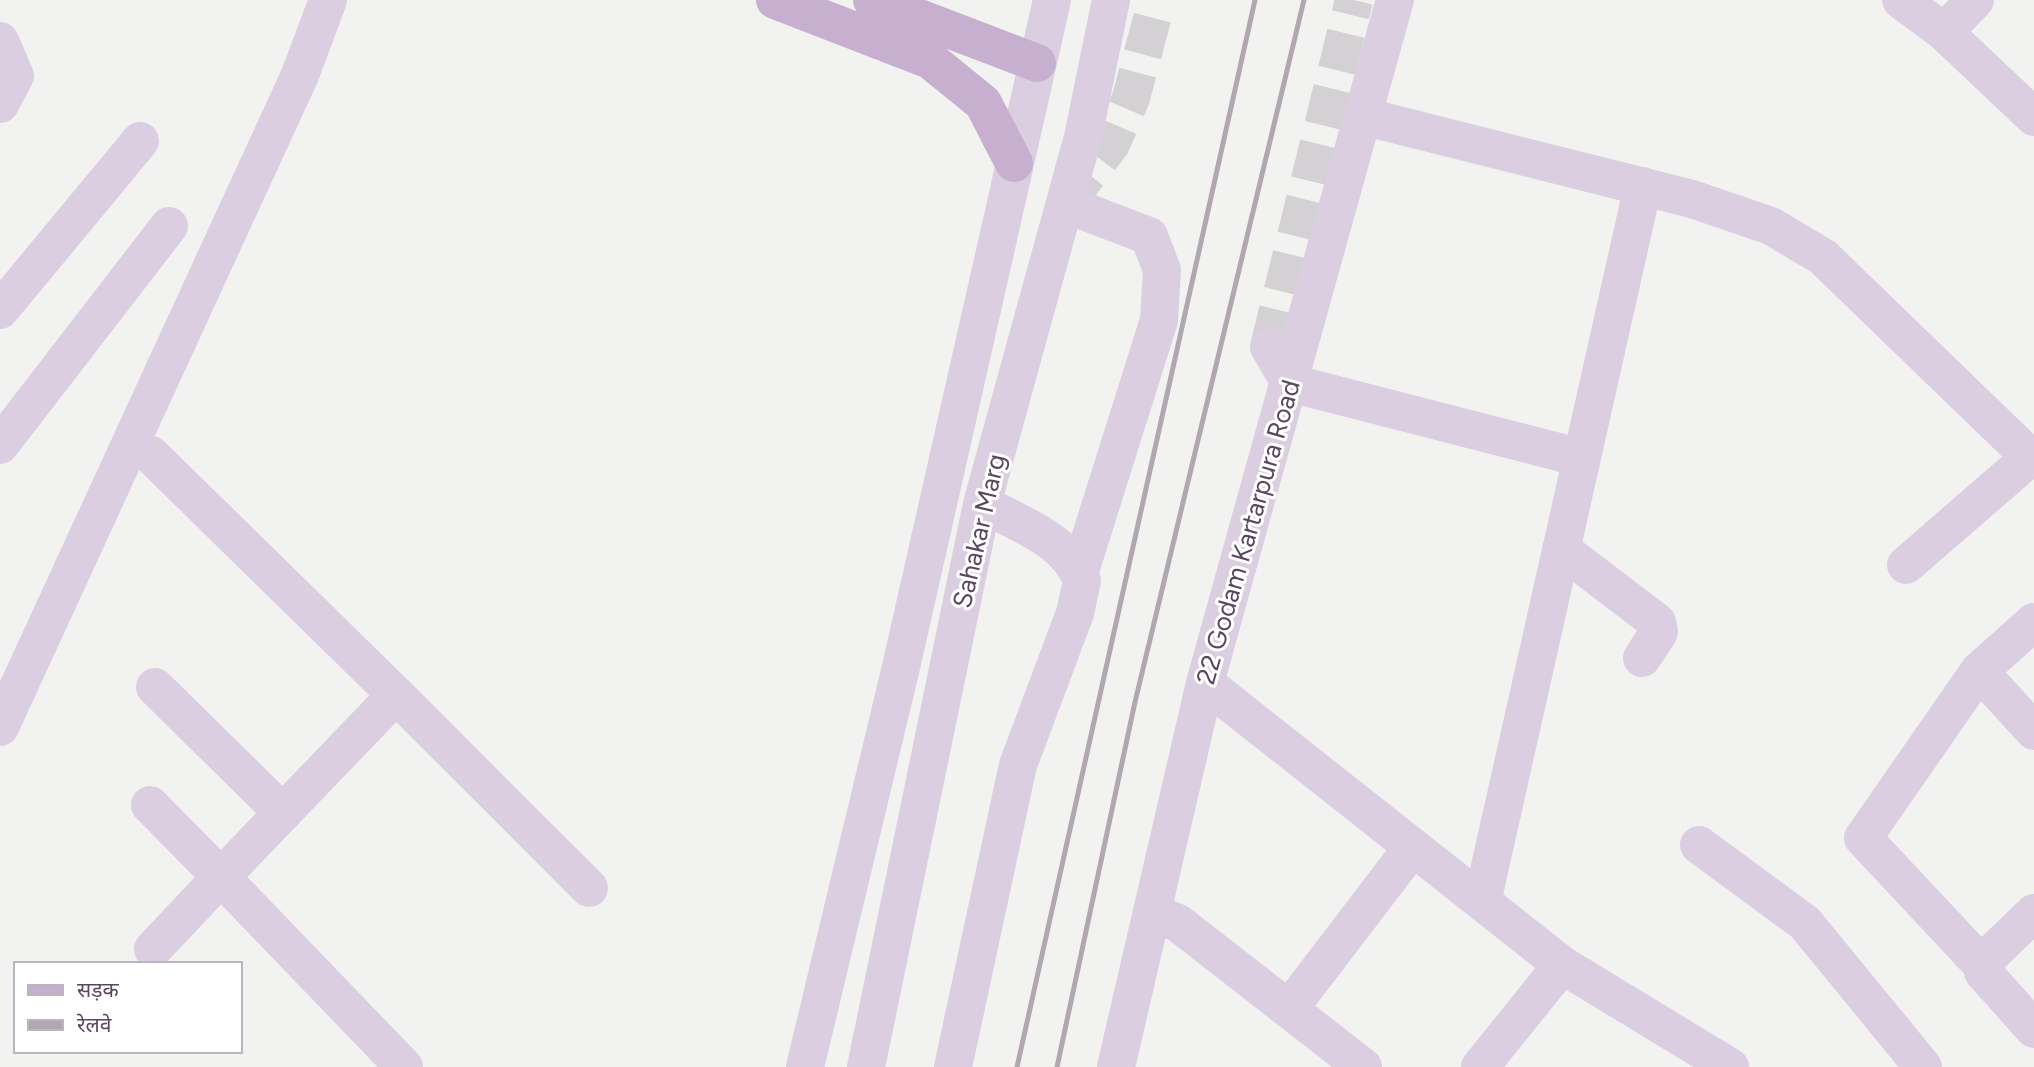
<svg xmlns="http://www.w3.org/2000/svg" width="2034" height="1067" viewBox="0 0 2034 1067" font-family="Figtree,'Noto Sans Devanagari',sans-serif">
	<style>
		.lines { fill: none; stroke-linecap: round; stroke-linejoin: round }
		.minor-tunnel { stroke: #d3d1d3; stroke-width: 38; stroke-dasharray: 38 19; stroke-linecap: butt }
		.minor { stroke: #dccee1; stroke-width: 38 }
		.major { stroke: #c7afd0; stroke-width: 38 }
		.rail { stroke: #b0a7b2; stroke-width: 5 }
		.labels { text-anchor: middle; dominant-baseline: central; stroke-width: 6; stroke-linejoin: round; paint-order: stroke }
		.street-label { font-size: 26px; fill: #58475f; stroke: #fff }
	</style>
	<rect width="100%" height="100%" fill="#f2f3f0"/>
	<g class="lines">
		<!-- minor-tunnel -->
		<path class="minor-tunnel" d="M1065,204L1111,144L1131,98L1157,0
			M1269,347L1354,0"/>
		<!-- minor -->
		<path class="minor" d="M1901,0L1944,32L2034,117
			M1944,32L1975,0
			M0,41L15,76L0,104
			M1362,116L1692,199L1771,226L1823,257L2030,457
			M1065,204L1149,236L1162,270L1159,320L1079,574
			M0,310L140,141
			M1269,347L1290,383L1582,458
			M0,445L169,226
			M151,455L396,695L221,877L404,1067
			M1561,549L1657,622L1659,632L1642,658
			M1906,565L2034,454
			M2034,622L1979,671L2034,731
			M1979,671L1863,838L1981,964
			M1205,683L1562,965L1730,1067
			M155,687L283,813
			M396,695L589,888
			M0,727L300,75L328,0
			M150,805L221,877L153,949
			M1699,845L1805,923L1923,1067
			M1482,902L1643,186
			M1152,912L1178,923L1363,1067
			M2034,913L1981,964L1983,972L2034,1029
			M1289,1009L1412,848
			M805,1067L901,667L1052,0
			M866,1067L982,504L1083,137L1111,0
			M953,1067L1018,765L1075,613L1082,581C1068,540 1018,523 982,504
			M1116,1067L1205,683L1395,0
			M1480,1067L1562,965"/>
		<!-- major -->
		<path class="major" d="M775,0L930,60L983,103L1014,163
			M872,0L1037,63"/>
		<!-- rail -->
		<path class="rail" d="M1017,1067L1255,0
			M1057,1067L1135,702L1304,0"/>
	</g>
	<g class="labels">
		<!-- street labels -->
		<g class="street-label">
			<text transform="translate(979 531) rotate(-77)">Sahakar Marg</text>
			<text transform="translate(1248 532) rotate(-74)">22 Godam Kartarpura Road</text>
		</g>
	</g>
	<!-- legend -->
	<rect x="14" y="962" width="228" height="91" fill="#ffffff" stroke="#bcb5bf" stroke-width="2"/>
	<rect x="28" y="985" width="35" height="10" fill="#c7afd0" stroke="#bcb5bf" stroke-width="2"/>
	<text x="77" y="997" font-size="21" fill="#58475f">सड़क</text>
	<rect x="28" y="1020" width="35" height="10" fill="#b0a7b2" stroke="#bcb5bf" stroke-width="2"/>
	<text x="77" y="1032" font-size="21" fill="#58475f">रेलवे</text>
</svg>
